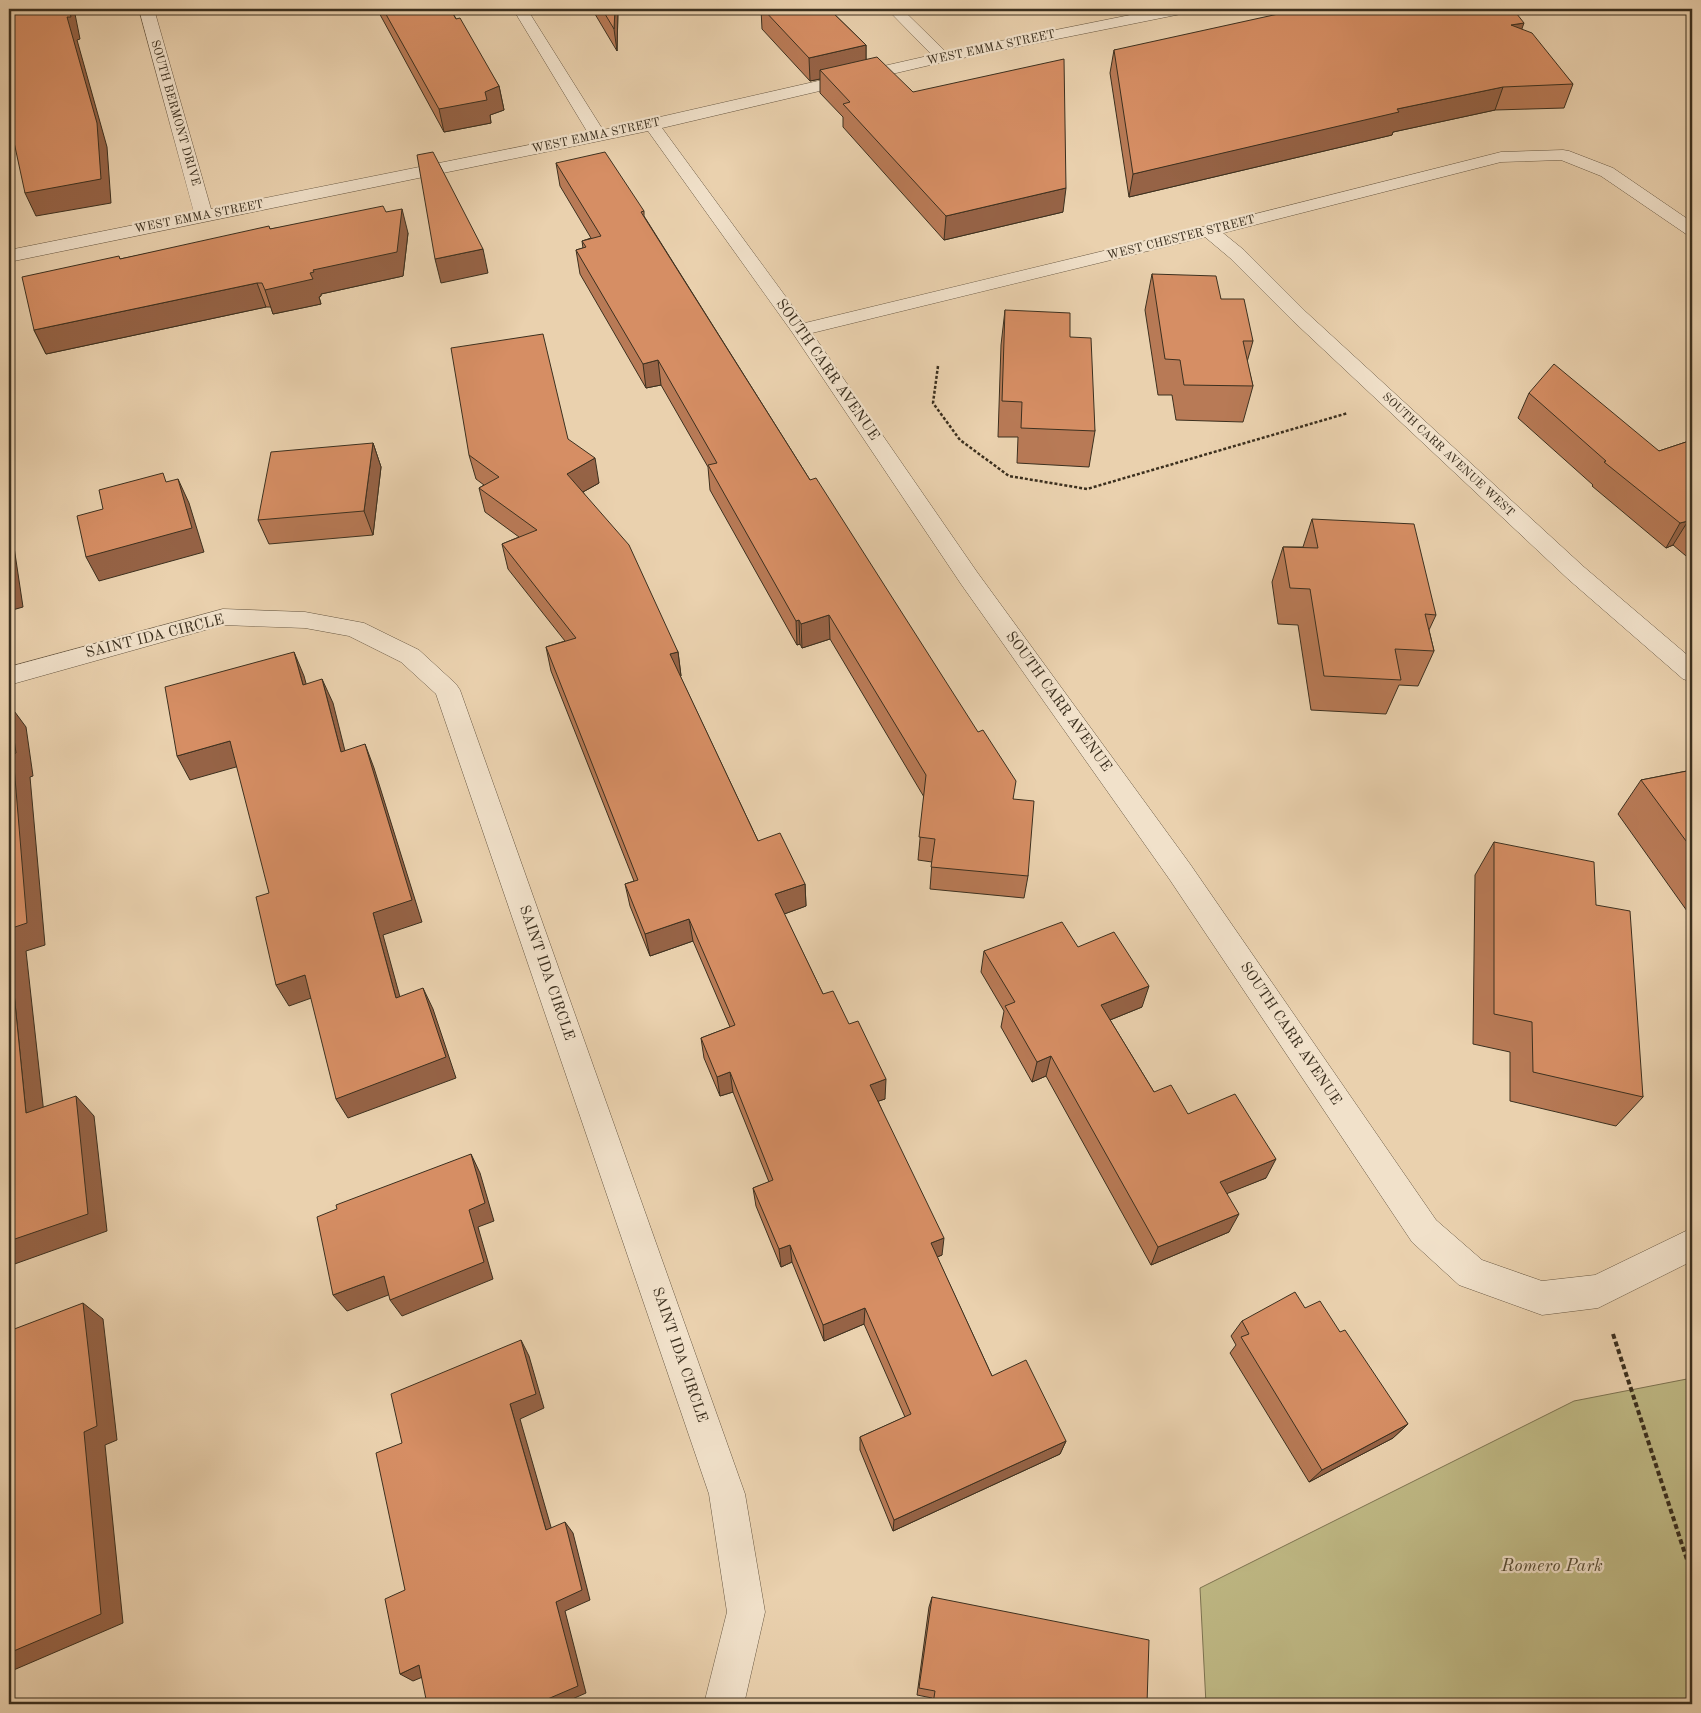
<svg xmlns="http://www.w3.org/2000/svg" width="1701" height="1713" viewBox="0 0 1701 1713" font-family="'Old Standard TT',serif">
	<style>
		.green { fill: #bfb985; stroke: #7e7452 }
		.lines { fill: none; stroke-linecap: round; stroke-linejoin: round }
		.minor-casing { stroke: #685843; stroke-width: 1 }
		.path-far1 { stroke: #3c301f; stroke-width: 2.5; stroke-dasharray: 3 2; stroke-linecap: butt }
		.path { stroke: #3c301f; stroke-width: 4; stroke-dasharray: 5 3; stroke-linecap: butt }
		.minor { fill: #f1e1ca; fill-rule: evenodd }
		.wall { fill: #b87a56; stroke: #3c301f }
		.shaded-wall { fill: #966346; stroke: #3c301f }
		.building { fill: #d68e64; stroke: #3c301f }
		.labels { text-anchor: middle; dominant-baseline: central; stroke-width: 4.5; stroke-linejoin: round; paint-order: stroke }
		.far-street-label { font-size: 12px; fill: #3c301f; stroke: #f1e1ca }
		.street-label { font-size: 15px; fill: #3c301f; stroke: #f1e1ca }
		.near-park-label { font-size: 18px; font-style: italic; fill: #564b33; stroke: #f1e1ca }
	</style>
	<rect width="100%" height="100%" fill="#ead1ae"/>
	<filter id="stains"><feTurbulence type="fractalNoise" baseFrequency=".004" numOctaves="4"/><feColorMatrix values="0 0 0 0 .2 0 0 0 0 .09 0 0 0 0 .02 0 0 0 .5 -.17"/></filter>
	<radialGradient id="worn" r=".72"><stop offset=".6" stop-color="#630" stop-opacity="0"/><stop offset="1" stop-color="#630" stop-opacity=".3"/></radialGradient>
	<!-- green -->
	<path class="green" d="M1692,1378V1704H1206L1200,1588L1574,1401Z"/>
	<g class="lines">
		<defs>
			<path id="minor" d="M139,9H154L211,209L588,133L513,9H527L603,130L932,55L887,9H902L946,52L1160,9H1188L1186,12L1181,14L943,62L662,128L805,323L1207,226L1501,152L1563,150L1569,151L1613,168L1692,222V235L1686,234L1601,176L1561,160L1501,162L1223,233L1244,250L1306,312L1584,567L1692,659V682L1683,679L1568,579L1292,320L1230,258L1205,237L812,333L977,572L1190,864L1436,1220L1482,1260L1542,1281L1595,1275L1692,1228V1261L1598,1308L1542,1315L1459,1285L1412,1242L1170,880L961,584L792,332L648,131L9,262V250L194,213Z
				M223,609L305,612L364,623L419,650L456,684L460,690L745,1494L765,1612L744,1704H704L727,1612L709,1494L436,694L401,662L349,636L305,628L223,625L9,685V667Z"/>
		</defs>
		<!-- minor casing -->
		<use href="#minor" class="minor-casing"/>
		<!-- path-far1 -->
		<path class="path-far1" d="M938,366L933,403L960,440L1009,476L1087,489L1348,413"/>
		<!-- path -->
		<path class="path" d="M1613,1334L1692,1575"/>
		<!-- minor -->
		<use href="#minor" class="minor"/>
	</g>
	<!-- wall -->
	<path class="wall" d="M377,9H450L499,86L504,110L490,115L491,123L444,132Z
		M592,9H618L617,51Z
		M761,9H829L866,45V59L913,92L1063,212L944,240L843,127V117L820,93V79L810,81L762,29Z
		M1522,29L1573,84L1564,108L1495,110L1393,132L1392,135L1129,197L1110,73L1114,50Z
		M556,163L644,211V216L810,480L1013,799L1028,876L1024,898L930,889L932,862L918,860L924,797L830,639L802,648L800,644L797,645L710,490L708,467L661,385L646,388L580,274L576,250L583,248L582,241L591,238L560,186Z
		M386,212L408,233L403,276L321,294V296L319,297L321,304L273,314L271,307H266L46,354L34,330L120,259L270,229Z
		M1152,274L1221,299L1253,341L1247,362L1253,386L1243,422L1176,420L1172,395H1158L1145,310Z
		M1005,310L1070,337L1095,431L1089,467L1017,463L1018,437H998L1001,345Z
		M1692,337V351L1687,347Z
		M1529,393L1659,451L1692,440V561L1673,545L1666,548L1592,486L1593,485L1518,418Z
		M568,439L599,483L583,492L678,652L681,676H680L758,841L805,884L806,906L784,914L823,994L885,1099L878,1101L942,1255L937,1257L992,1376L1066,1441L1060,1454L893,1531L860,1450V1437L905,1417L864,1324L824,1341L792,1262L781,1267L756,1206L753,1188L769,1182L733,1092L720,1096L704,1058L701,1038L730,1027L693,941L650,956L630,906L625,884L634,881L551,671L546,647L565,641L508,569L502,544L519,537L485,512L479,488L484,485L476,479L469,455Z
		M373,443L381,467L373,535L269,544L258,520Z
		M1312,519L1436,615L1429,630L1434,651L1418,686L1399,685L1386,714L1311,710L1298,625L1278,624L1272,582L1283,547H1303Z
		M1692,770V918L1618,814L1641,780Z
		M1494,842L1596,905L1643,1097L1616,1126L1510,1101V1052L1473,1044L1475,875Z
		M1078,947L1142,1007L1110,1020L1154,1092L1188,1114L1266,1178L1227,1193L1229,1232L1151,1265L1046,1076L1032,1082L1001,1027L1004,1011L981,972L984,951Z
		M1305,1308L1340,1332L1408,1424L1393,1438L1309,1482L1230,1353L1236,1345L1231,1336L1242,1321Z
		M932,1597L1147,1704H932V1698L917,1695L929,1607Z"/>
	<!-- shaded-wall -->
	<path class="shaded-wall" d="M69,9H74L80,39L77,40L107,147L111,203L36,216L25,193Z
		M615,9H618L617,51L614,29Z
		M1524,23L1516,45L1511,25Z
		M866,45V68L820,70V79L810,81L809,58Z
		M499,86L504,110L490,115L491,123L444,132L439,109Z
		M1503,87L1495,110L1393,132L1392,135L1129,197L1133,174L1397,109Z
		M1066,188L1063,212L944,240L946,216Z
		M402,209L408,233L403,276L321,294V296L319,297L321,304L273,314L265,290L313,270Z
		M483,249L488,273L441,283L435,259Z
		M257,283L266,307L46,354L34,330Z
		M658,360L661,385L646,388L643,364Z
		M373,443L381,467L373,535L364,511Z
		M595,458L599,483L572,498L567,474Z
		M178,479L189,503L204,552L99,581L86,557Z
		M1688,521L1673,545L1666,548L1680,523Z
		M9,538L14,547L23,607L9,611Z
		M829,615L830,639L802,648L801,624Z
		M799,620L800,644L797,645L796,621Z
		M294,652L304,676L313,709L303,685Z
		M678,652L681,676L673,678L670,654Z
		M322,679L333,703L351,775L341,752Z
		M9,704L26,727L33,776L30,777L45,945L26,951L46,1132L26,1113L9,943Z
		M230,741L243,765L190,780L177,756Z
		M365,744L374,768L422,922L383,935L406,1019L396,998L373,913Z
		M805,884L806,906L776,917L775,894Z
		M689,919L693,941L650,956L645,934Z
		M305,975L317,996L289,1006L276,985Z
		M1149,986L1142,1007L1095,1026L1101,1005Z
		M423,988L433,1009L456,1078L348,1118L336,1099Z
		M1051,1056L1046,1076L1032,1082L1037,1062Z
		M730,1072L733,1092L720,1096L717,1077Z
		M886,1079L885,1099L870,1104V1085Z
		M76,1096L94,1116L107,1231L9,1266V1241Z
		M471,1154L480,1173L494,1221L478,1227L493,1279L402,1316L390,1300L469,1210Z
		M1276,1159L1266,1178L1211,1200L1220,1182Z
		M1239,1214L1229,1232L1151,1265L1158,1247Z
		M944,1238L942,1255L929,1260L931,1243Z
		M790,1245L792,1262L781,1267L779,1249Z
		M384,1276L396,1292L347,1311L333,1295Z
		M83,1303L103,1319L117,1440L105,1445L123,1623L9,1672V1653L84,1432Z
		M865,1308L864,1324L824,1341L823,1325Z
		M521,1340L529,1356L544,1408L520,1419L555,1541L546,1530L510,1404Z
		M1408,1424L1393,1438L1309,1482L1322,1470Z
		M1066,1441L1060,1454L893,1531L894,1520Z
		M565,1522L573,1533L590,1600L565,1611L586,1693L561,1704H536L556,1602Z
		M419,1665L432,1673L413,1681L400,1674Z"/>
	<!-- building -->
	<path class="building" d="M9,9H69L71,17H67L97,123L101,179L25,193L9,119Z
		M383,9H450L456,19L460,18L499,86L485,92L487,100L439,109Z
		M602,9H615L614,29Z
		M763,9H829L866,45L809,58Z
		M1301,9H1513L1524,23L1511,25L1532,33L1573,84L1503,87L1397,109L1399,112L1133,174L1114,50Z
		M877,57L913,92L1064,59L1066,188L946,216L843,104L850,102L820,70Z
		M433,152L483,249L435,259L417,155Z
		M605,152L644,211L641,212L810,480L816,478L978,732L983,730L1016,781L1013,799L1034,801L1028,876L931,867L935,839L919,837L926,775L829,615L801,624L799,620L796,621L708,465L717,463L658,360L643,364L576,250L586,247L582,241L601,236L556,163Z
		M383,206L386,212L402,209L397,252L313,270L314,272L310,273L313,279L265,290L262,283H257L34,330L22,277L119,256L120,259L269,226L270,229Z
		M1152,274L1216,276L1221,299H1244L1253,341H1243L1253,386L1184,385L1180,360L1165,359Z
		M1005,310L1070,313V337L1091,338L1095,431L1021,428L1022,402L1002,401Z
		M543,334L568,439L595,458L567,474L629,545L678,652L670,654L758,841L780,833L805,884L775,894L823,994L833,991L849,1024L858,1021L886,1079L870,1085L944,1238L931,1243L992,1376L1026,1360L1066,1441L894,1520L860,1437L911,1414L865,1308L823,1325L790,1245L779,1249L753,1188L773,1180L730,1072L717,1077L701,1038L735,1025L689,919L645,934L625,884L638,880L546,647L576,638L502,544L537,530L479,488L499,477L469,455L451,348Z
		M1554,364L1659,451L1692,440V525L1688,521L1680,523L1604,462L1606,461L1529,393Z
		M373,443L364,511L258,520L271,452Z
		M163,473L166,482L178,479L192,528L86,557L77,516L103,509L99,490Z
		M1312,519L1414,524L1436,615L1425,614L1434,651L1395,649L1401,680L1324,676L1310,589L1290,588L1283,547L1318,548Z
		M294,652L303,685L322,679L341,752L365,744L412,900L373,913L396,998L423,988L446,1057L336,1099L305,975L276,985L256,897L269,893L230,741L177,756L165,687Z
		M9,704L16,753L13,754L27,923L9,929Z
		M1692,770V849L1641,780Z
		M1494,842L1594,862L1596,905L1630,911L1643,1097L1533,1072L1532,1022L1494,1014Z
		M1062,922L1078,947L1114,932L1149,986L1101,1005L1154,1092L1171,1085L1188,1114L1235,1094L1276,1159L1220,1182L1239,1214L1158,1247L1051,1056L1037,1062L1005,1006L1015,1002L984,951Z
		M9,943L26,1113L76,1096L88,1214L9,1241Z
		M471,1154L485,1203L469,1210L484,1262L390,1300L384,1276L333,1295L317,1217L337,1209L336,1205Z
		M1295,1292L1305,1308L1320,1301L1340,1332L1345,1330L1408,1424L1322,1470L1241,1337L1249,1334L1242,1321Z
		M83,1303L97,1426L84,1432L101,1614L9,1653V1331Z
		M521,1340L536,1394L510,1404L546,1530L565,1522L582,1590L556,1602L578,1686L536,1704H427L419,1665L400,1674L385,1599L405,1590L376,1453L402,1443L391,1394Z
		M932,1597L1149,1640L1147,1704H933L935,1691L919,1688Z"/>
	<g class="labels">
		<!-- far-street labels -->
		<g class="far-street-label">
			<text transform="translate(991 48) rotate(-12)">WEST EMMA STREET</text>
			<text transform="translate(175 113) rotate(74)">SOUTH BERMONT DRIVE</text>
			<text transform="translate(596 136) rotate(-12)">WEST EMMA STREET</text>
			<text transform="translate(199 217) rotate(-11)">WEST EMMA STREET</text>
			<text transform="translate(1181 238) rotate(-14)">WEST CHESTER STREET</text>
			<text transform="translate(1448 455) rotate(43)">SOUTH CARR AVENUE WEST</text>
		</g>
		<!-- street labels -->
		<g class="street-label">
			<text transform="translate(827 370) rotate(55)">SOUTH CARR AVENUE</text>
			<text transform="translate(155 637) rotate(-14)">SAINT IDA CIRCLE</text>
			<text transform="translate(1058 702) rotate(54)">SOUTH CARR AVENUE</text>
			<text transform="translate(546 973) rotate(71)">SAINT IDA CIRCLE</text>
			<text transform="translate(1290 1034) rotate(56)">SOUTH CARR AVENUE</text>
			<text transform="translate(679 1355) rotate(71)">SAINT IDA CIRCLE</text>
		</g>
		<!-- near-park labels -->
		<g class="near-park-label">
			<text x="1552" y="1566">Romero Park</text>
		</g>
	</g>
	<!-- margin -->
	<rect width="1701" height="1713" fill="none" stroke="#ead1ae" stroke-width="30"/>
	<rect x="10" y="10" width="1681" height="1693" fill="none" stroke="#3c301f" stroke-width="2.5"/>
	<rect x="15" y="15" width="1671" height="1683" fill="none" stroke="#3c301f"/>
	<rect width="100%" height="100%" filter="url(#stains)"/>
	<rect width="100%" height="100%" fill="url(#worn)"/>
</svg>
